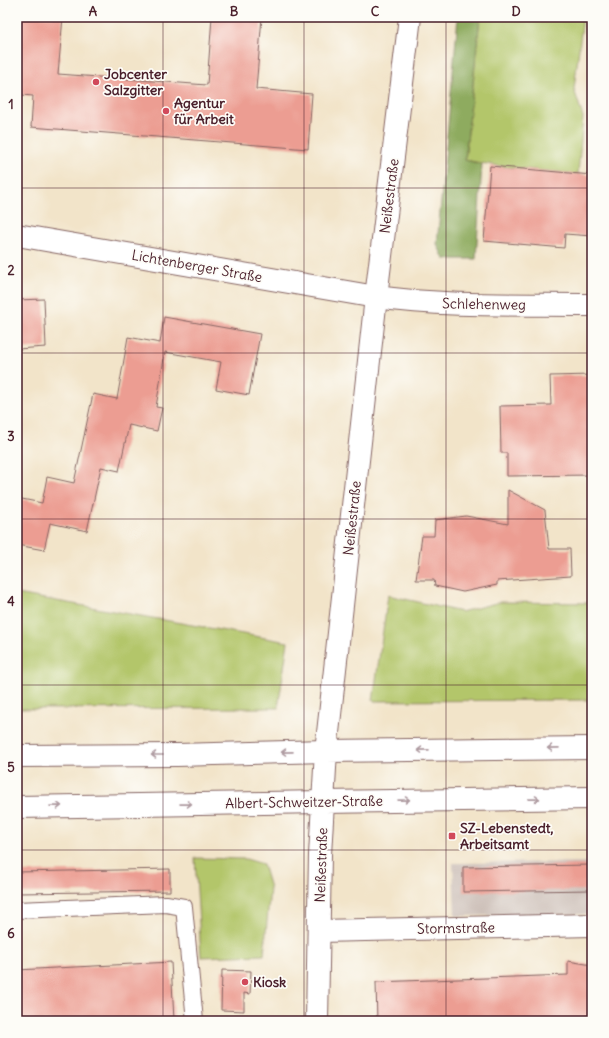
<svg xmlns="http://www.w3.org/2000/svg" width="609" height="1038" viewBox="0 0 609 1038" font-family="Delius,sans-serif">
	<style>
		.industrial { fill: #cec1ba }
		.green { fill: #b3c66a; stroke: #7e724a }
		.forest { fill: #8eab5e; stroke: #6c6544 }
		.building { fill: #ec9d92 }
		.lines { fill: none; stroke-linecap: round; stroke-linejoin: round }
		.service-casing { stroke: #856462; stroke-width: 18 }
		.minor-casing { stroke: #856462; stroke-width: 24 }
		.tertiary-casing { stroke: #856462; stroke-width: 24 }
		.secondary-casing { stroke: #856462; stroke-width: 24 }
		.service { stroke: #fff; stroke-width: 16 }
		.minor { stroke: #fff; stroke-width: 22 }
		.tertiary { stroke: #fff; stroke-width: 22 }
		.secondary { stroke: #fff; stroke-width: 22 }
		.oneway { stroke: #ae9aa0 }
		.grid { fill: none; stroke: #4a1f2b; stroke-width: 1; stroke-opacity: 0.55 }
		.poi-dot { fill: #d1495b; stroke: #fdfcf7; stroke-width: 1.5 }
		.labels { text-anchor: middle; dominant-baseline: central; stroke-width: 3.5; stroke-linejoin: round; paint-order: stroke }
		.poi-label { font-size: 14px; font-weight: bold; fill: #4a1f2b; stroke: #fdfcf7; text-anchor: start }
		.street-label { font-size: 14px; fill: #4a1f2b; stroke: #fdfcf7 }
		.neatline { fill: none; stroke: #4a1f2b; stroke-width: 1.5 }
		.grid-label { font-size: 13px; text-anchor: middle; font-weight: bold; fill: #4a1f2b }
	</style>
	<rect width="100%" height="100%" fill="#fdfcf7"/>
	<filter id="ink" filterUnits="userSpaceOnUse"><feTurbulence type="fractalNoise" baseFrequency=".025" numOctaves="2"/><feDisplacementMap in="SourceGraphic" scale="8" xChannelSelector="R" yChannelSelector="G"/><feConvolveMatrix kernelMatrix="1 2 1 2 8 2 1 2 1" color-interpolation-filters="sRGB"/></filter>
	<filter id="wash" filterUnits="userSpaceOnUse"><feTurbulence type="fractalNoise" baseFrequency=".012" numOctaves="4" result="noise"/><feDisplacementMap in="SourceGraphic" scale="16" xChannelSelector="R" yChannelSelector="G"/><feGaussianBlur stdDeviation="0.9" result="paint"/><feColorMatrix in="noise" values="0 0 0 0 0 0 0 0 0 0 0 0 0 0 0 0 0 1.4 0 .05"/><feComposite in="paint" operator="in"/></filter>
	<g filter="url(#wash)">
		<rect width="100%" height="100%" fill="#f2e4c9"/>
		<!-- industrial -->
		<path class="industrial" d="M592,862V914L455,916L453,863Z"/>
		<!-- green -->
		<path class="green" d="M480,17H583L574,89L583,117L578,174C541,170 503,168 465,160Z
			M17,594L288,642L278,708L17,709Z
			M388,595L461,612L500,602L592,603V700L373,701Z
			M195,858L246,859L263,864L270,888L264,955L201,957Z"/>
		<!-- forest -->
		<path class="forest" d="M458,17H480L465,160L482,164L476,259H444L437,244Z"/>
		<g id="blocks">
			<!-- building -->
			<path class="building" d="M17,17H63L58,74L207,85L212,17H262L256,89L312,94L308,149L31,127L33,96L22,95L19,52H17Z
				M490,166L592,175V236L565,234L564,248L484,241Z
				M44,299L46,347L17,349V300Z
				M164,317L260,334L249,395L216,389L221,362L165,352L156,407L162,408L157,431L129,425L119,471L101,467L87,531L50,523L44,550L17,545V498L42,503L47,477L74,483L93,394L117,399L128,337L160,343Z
				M592,375V475L507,476V453H501L500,406L551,405L550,376Z
				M508,490L545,510L549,549H570L571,576L497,581V585L463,592L435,586L434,580H416L422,536H434L435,520L466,516L508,524Z
				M592,865V890L463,892V867Z
				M170,869V891L17,893V872Z
				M568,961L592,965V1021H377L376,982L568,975Z
				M171,962L174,1021H17V970Z
				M222,970L251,971L250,994L244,993V1011L221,1010Z"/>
		</g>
	</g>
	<g filter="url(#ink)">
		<use href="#blocks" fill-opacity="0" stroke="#856462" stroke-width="1"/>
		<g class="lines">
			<defs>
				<path id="service" d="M17,910L166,904L184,907L195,1021"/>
				<path id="minor" d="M17,235L376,297C448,307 520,304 592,305
					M319,931L592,925"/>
				<path id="tertiary" d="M326,751L592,748
					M323,802L592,798
					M317,1021L320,855L326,751L376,297L410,17"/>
				<path id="secondary" d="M17,756L177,755L326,751
					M17,807L323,802"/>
			</defs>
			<!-- service casing -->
			<use href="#service" class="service-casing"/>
			<!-- minor casing -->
			<use href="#minor" class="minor-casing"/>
			<!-- tertiary casing -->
			<use href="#tertiary" class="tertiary-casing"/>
			<!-- secondary casing -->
			<use href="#secondary" class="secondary-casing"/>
			<!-- service -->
			<use href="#service" class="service"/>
			<!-- minor -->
			<use href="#minor" class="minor"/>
			<!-- tertiary -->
			<use href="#tertiary" class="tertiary"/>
			<!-- secondary -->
			<use href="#secondary" class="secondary"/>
		</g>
		<!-- one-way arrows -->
		<defs><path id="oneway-shaft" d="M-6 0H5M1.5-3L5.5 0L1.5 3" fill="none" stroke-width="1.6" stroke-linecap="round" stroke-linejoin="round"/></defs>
		<g class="oneway">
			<use href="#oneway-shaft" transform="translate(553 748) rotate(179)"/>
			<use href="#oneway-shaft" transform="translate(423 750) rotate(179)"/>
			<use href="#oneway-shaft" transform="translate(287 752) rotate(179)"/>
			<use href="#oneway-shaft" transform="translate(157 755) rotate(180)"/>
			<use href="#oneway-shaft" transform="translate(534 799) rotate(-1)"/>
			<use href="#oneway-shaft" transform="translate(404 800) rotate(-1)"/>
			<use href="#oneway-shaft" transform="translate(186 804) rotate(-1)"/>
			<use href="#oneway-shaft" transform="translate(56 806) rotate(-1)"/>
		</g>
	</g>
	<!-- grid -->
	<path class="grid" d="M163,17V1021M304,17V1021M446,17V1021M17,188H592M17,353H592M17,519H592M17,685H592M17,850H592"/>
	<!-- markers -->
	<g class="poi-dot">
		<circle cx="96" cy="82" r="4"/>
		<circle cx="166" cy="111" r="4"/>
		<rect x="448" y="832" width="8" height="8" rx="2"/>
		<circle cx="245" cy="982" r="4"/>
	</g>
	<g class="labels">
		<!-- poi labels -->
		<g class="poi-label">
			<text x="104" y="74">Jobcenter<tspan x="104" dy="16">Salzgitter</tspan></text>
			<text x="174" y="103">Agentur<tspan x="174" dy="16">für Arbeit</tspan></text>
			<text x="460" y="828">SZ-Lebenstedt,<tspan x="460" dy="16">Arbeitsamt</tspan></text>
			<text x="253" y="982">Kiosk</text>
		</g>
		<!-- street labels -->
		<g class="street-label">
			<text transform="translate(389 196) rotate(-83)">Neißestraße</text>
			<text transform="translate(197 266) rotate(10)">Lichtenberger Straße</text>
			<text transform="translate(484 304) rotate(1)">Schlehenweg</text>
			<text transform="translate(352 518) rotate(-84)">Neißestraße</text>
			<text transform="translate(304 802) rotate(-1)">Albert-Schweitzer-Straße</text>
			<text transform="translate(321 865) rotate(-88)">Neißestraße</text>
			<text transform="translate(456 928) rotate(-1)">Stormstraße</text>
		</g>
	</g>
	<!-- margin -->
	<rect width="609" height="1038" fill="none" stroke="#fdfcf7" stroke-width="44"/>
	<rect x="22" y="22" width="565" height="994" class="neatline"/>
	<g class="grid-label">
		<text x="93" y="16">A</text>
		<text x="234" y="16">B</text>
		<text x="375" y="16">C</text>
		<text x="516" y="16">D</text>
		<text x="11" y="109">1</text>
		<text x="11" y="275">2</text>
		<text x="11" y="441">3</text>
		<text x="11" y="606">4</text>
		<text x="11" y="772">5</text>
		<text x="11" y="938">6</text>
	</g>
</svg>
